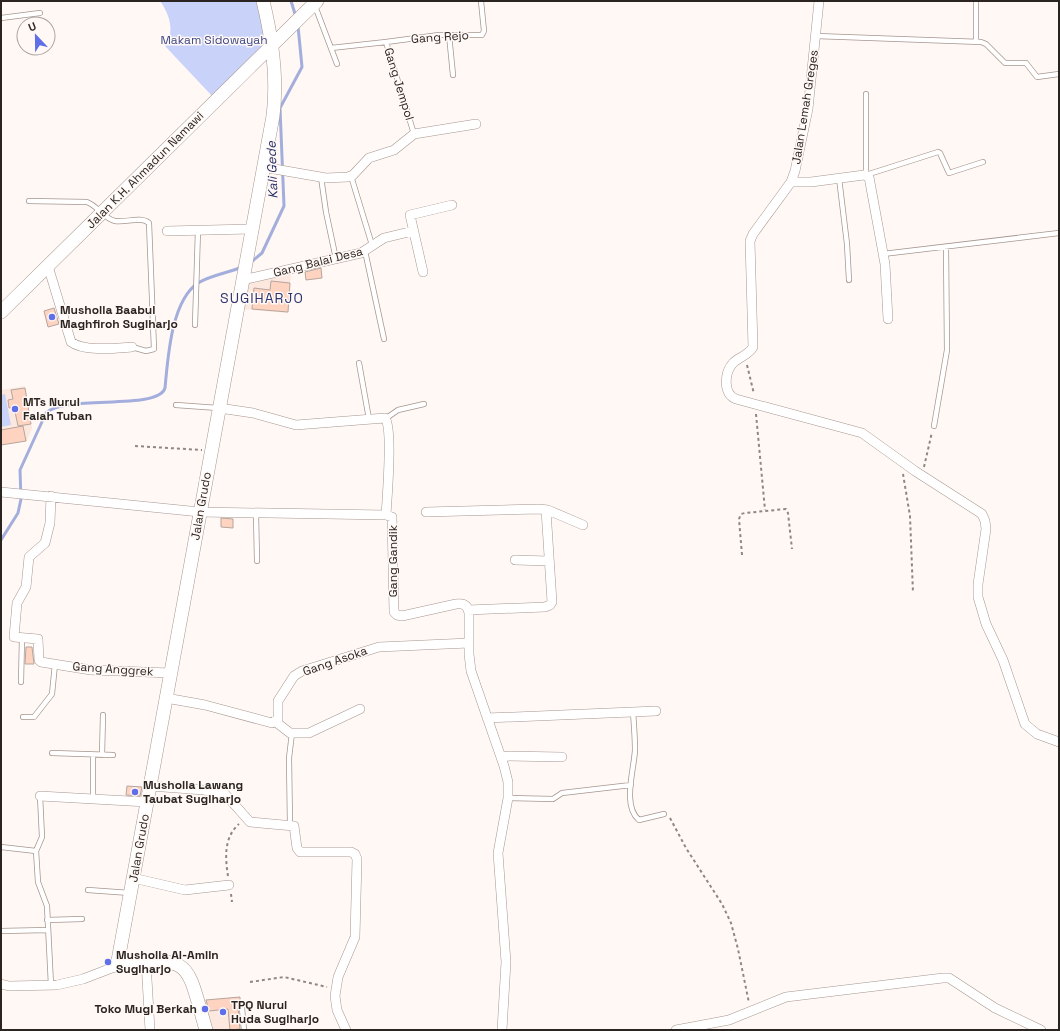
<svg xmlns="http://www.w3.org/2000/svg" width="1060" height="1031" viewBox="0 0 1060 1031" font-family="'Space Grotesk',sans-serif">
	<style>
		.built { fill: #fce8df }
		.green { fill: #c9d3f9 }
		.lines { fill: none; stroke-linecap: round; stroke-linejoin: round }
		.stream { stroke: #a3aedd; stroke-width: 3 }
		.building { fill: #fed4c1; stroke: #b6a59e }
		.lane-casing { stroke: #a6968f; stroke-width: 6 }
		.street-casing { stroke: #a6968f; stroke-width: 10 }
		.secondary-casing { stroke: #a6968f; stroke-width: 14 }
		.path { stroke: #8e8784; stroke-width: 2; stroke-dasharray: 3 3; stroke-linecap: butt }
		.lane { stroke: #fff; stroke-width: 4.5 }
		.street { stroke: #fff; stroke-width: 9 }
		.secondary { stroke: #fff; stroke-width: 13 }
		.poi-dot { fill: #5f6fe7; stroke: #fff8f5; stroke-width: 1.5 }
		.labels { text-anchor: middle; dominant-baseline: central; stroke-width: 3; stroke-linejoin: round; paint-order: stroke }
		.street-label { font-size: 12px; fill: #2b2522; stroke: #fff8f5 }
		.park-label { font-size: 12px; fill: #3f4a85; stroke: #fff8f5 }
		.poi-label { font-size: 12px; font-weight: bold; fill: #2b2522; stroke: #fff8f5; text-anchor: start }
		.water-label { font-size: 13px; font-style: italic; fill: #283169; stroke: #fff8f5 }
		.quarter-label { font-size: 14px; letter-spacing: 1px; fill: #2c356f; stroke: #fff8f5 }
	</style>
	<rect width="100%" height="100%" fill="#fff8f5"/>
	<!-- built -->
	<path class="built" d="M291,272L288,313L240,309L244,283Z
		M25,386L32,428L27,441L1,445V390Z
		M240,997L242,1030H209L201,1000Z"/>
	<!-- green -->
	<path class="green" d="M160,1H258L264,37L263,45L213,97L165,46C175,32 170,15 160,1Z
		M5,394L11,425L1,427V395Z"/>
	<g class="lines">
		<!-- stream -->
		<path class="stream" d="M291,1L296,17
			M250,263L262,253L284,206L280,108L302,67L298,26
			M1,540L18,513L21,499L20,470L46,413C66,394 158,411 165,388C168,358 171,301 198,283C211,275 228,273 242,267"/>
	</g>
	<!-- building -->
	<path class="building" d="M321,268L322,278L306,280L305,272Z
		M271,281L290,283L288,312L252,309L254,288L270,290Z
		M54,308L59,324L48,327L44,311Z
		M25,388L31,424L18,426L14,407L9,408L8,400L13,399L11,390Z
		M23,426L26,441L1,445V430Z
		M221,518L233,519V528L221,527Z
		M26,647H32L34,664H25Z
		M127,786L142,787L140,796L126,795Z
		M240,997V1005L238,1008L240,1029L230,1030L228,1009L209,1011L206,1000Z"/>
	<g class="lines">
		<defs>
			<path id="lane" d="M315,6L337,64
				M1,18L40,13
				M449,35L453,75
				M816,36L981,42L986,44L1005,63H1026L1037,77L1059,74
				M976,41V1
				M386,42L439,35H482L484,31L481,1
				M331,48L386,42L414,134
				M866,94V175L938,152L940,153L949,173L983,162
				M351,176L372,245
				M321,177L326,212L336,259
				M839,178L847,244L849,280
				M29,201L87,202C98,206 104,219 115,221C125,223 141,216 149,223L154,349L146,351L132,347
				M365,251L384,339
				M883,254L1059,233
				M195,325L198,230
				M359,363L369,419
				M176,405L218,408
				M385,419L398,410L424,404
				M934,426L947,350L946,247
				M256,513L257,561
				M21,682L22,638
				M633,712C634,725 635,738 635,750C634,770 622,806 639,820L664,814
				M23,717H34L52,694L55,664
				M52,753L113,755
				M102,755L103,715
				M40,796L42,837L36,851L38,882L47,906L51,985
				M93,798V755
				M508,798L553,799L562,793L631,785
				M290,824L289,758L292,733
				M1,847L36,851
				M88,890L130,893
				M47,920L82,919
				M1,931L48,930
				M242,1008L244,1030"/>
			<path id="street" d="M819,1L808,109L795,171L791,182H811L864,175L869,177L885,264L888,319
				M263,167L326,178L348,177L353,175L369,158L394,150L414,134L476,124
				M791,182L753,234L750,241L753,347C749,355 739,357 733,363C724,373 723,394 736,399L862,433L915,471L982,514L985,521L986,529L978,584V597L986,624L1003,660L1025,724L1037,734L1059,742
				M167,231L251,229
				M48,266L71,342C84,352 117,348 132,347
				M423,272L410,215L452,205
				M242,280L361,253L384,238L413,231
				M219,408L253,413L296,425L385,418C393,428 387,499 386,515
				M1,492L200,512L386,515L392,517L394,612L397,615L402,616L456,604C464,603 468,606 469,613V654L471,671L504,766L508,782V798L498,853L506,962L502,1030
				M51,496L50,523L45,543L29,557L26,587L17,603L14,637L38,639L39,660L41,662L91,670L170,673
				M426,512L539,509L548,510L583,525
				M515,560L549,561
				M468,610L545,607L550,605L552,602L546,510
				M166,698L205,705L272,723L278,719V701L294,676L302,671L379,647L469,643
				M487,718L656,711
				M276,722L290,733H309L360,709
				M501,756L562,757
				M150,786L204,790L225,794L250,822L294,826L297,848L300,852H351L355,854L357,859L355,937L338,977L335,996L337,1010L346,1030
				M40,796L147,802
				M133,878L185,890L229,885
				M146,962L150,1030
				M1,984L9,986L57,985L83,979L117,966
				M676,1030L729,1020L786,997L943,978H949L995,1008L1041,1030"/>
			<path id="secondary" d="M1,312L317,1
				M206,1030C186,961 193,955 117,966L273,116C278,77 272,38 263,1"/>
		</defs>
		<!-- lane casing -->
		<use href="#lane" class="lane-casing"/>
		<!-- street casing -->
		<use href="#street" class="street-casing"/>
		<!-- secondary casing -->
		<use href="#secondary" class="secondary-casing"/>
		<!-- path -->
		<path class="path" d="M747,365L754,394
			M756,414L765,510
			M135,446L202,450
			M924,467L932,432
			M903,474L910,516L913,593
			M742,555L739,519L741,514L745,513L786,509L788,513L792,549
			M670,818L686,848L722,904L731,923L738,949L749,1003
			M228,876C225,857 224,837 239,824
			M231,894L232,902
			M250,982L284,977L327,987"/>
		<!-- lane -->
		<use href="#lane" class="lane"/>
		<!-- street -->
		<use href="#street" class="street"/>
		<!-- secondary -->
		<use href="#secondary" class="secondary"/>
	</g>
	<!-- markers -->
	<g class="poi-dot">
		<circle cx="52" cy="317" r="4"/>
		<circle cx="15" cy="409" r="4"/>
		<circle cx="135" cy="792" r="4"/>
		<circle cx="108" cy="962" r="4"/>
		<circle cx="205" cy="1009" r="4"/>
		<circle cx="223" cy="1012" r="4"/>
	</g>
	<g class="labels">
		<!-- street labels -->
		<g class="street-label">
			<text transform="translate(440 37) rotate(-4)">Gang Rejo</text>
			<text transform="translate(399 84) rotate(73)">Gang Jempol</text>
			<text transform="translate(805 107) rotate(-81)">Jalan Lemah Greges</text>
			<text transform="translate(145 170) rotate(-45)">Jalan K.H. Ahmadun Namawi</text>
			<text transform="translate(318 262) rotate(-14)">Gang Balai Desa</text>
			<text transform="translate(201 506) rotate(-80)">Jalan Grudo</text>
			<text transform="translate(393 561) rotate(-90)">Gang Gandik</text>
			<text transform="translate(335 661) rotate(-19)">Gang Asoka</text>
			<text transform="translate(113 669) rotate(4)">Gang Anggrek</text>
			<text transform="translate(139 848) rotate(-80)">Jalan Grudo</text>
		</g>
		<!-- park labels -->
		<g class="park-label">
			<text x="214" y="40">Makam Sidowayah</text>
		</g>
		<!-- poi labels -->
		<g class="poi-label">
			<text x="60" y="310">Musholla Baabul<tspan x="60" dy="14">Maghfiroh Sugiharjo</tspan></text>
			<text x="23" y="402">MTs Nurul<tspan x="23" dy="14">Falah Tuban</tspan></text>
			<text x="143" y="785">Musholla Lawang<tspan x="143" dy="14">Taubat Sugiharjo</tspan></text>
			<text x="116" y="955">Musholla Al-Amiin<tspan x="116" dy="14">Sugiharjo</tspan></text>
			<text x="231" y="1005">TPQ Nurul<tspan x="231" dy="14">Huda Sugiharjo</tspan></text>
			<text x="197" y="1009" text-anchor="end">Toko Mugi Berkah</text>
		</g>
		<!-- water labels -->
		<g class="water-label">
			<text transform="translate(272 170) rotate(-92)">Kali Gede</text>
		</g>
		<!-- quarter labels -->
		<g class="quarter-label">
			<text x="262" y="298">SUGIHARJO</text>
		</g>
	</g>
	<!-- border -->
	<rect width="1060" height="1031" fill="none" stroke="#2b2522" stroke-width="4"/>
	<!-- north arrow -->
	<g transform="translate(36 36) rotate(338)"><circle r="19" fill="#fff8f5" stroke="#aaa4a1"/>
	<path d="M0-3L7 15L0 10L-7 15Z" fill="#5f6fe7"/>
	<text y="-6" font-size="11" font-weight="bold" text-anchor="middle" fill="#2b2522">U</text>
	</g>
</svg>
